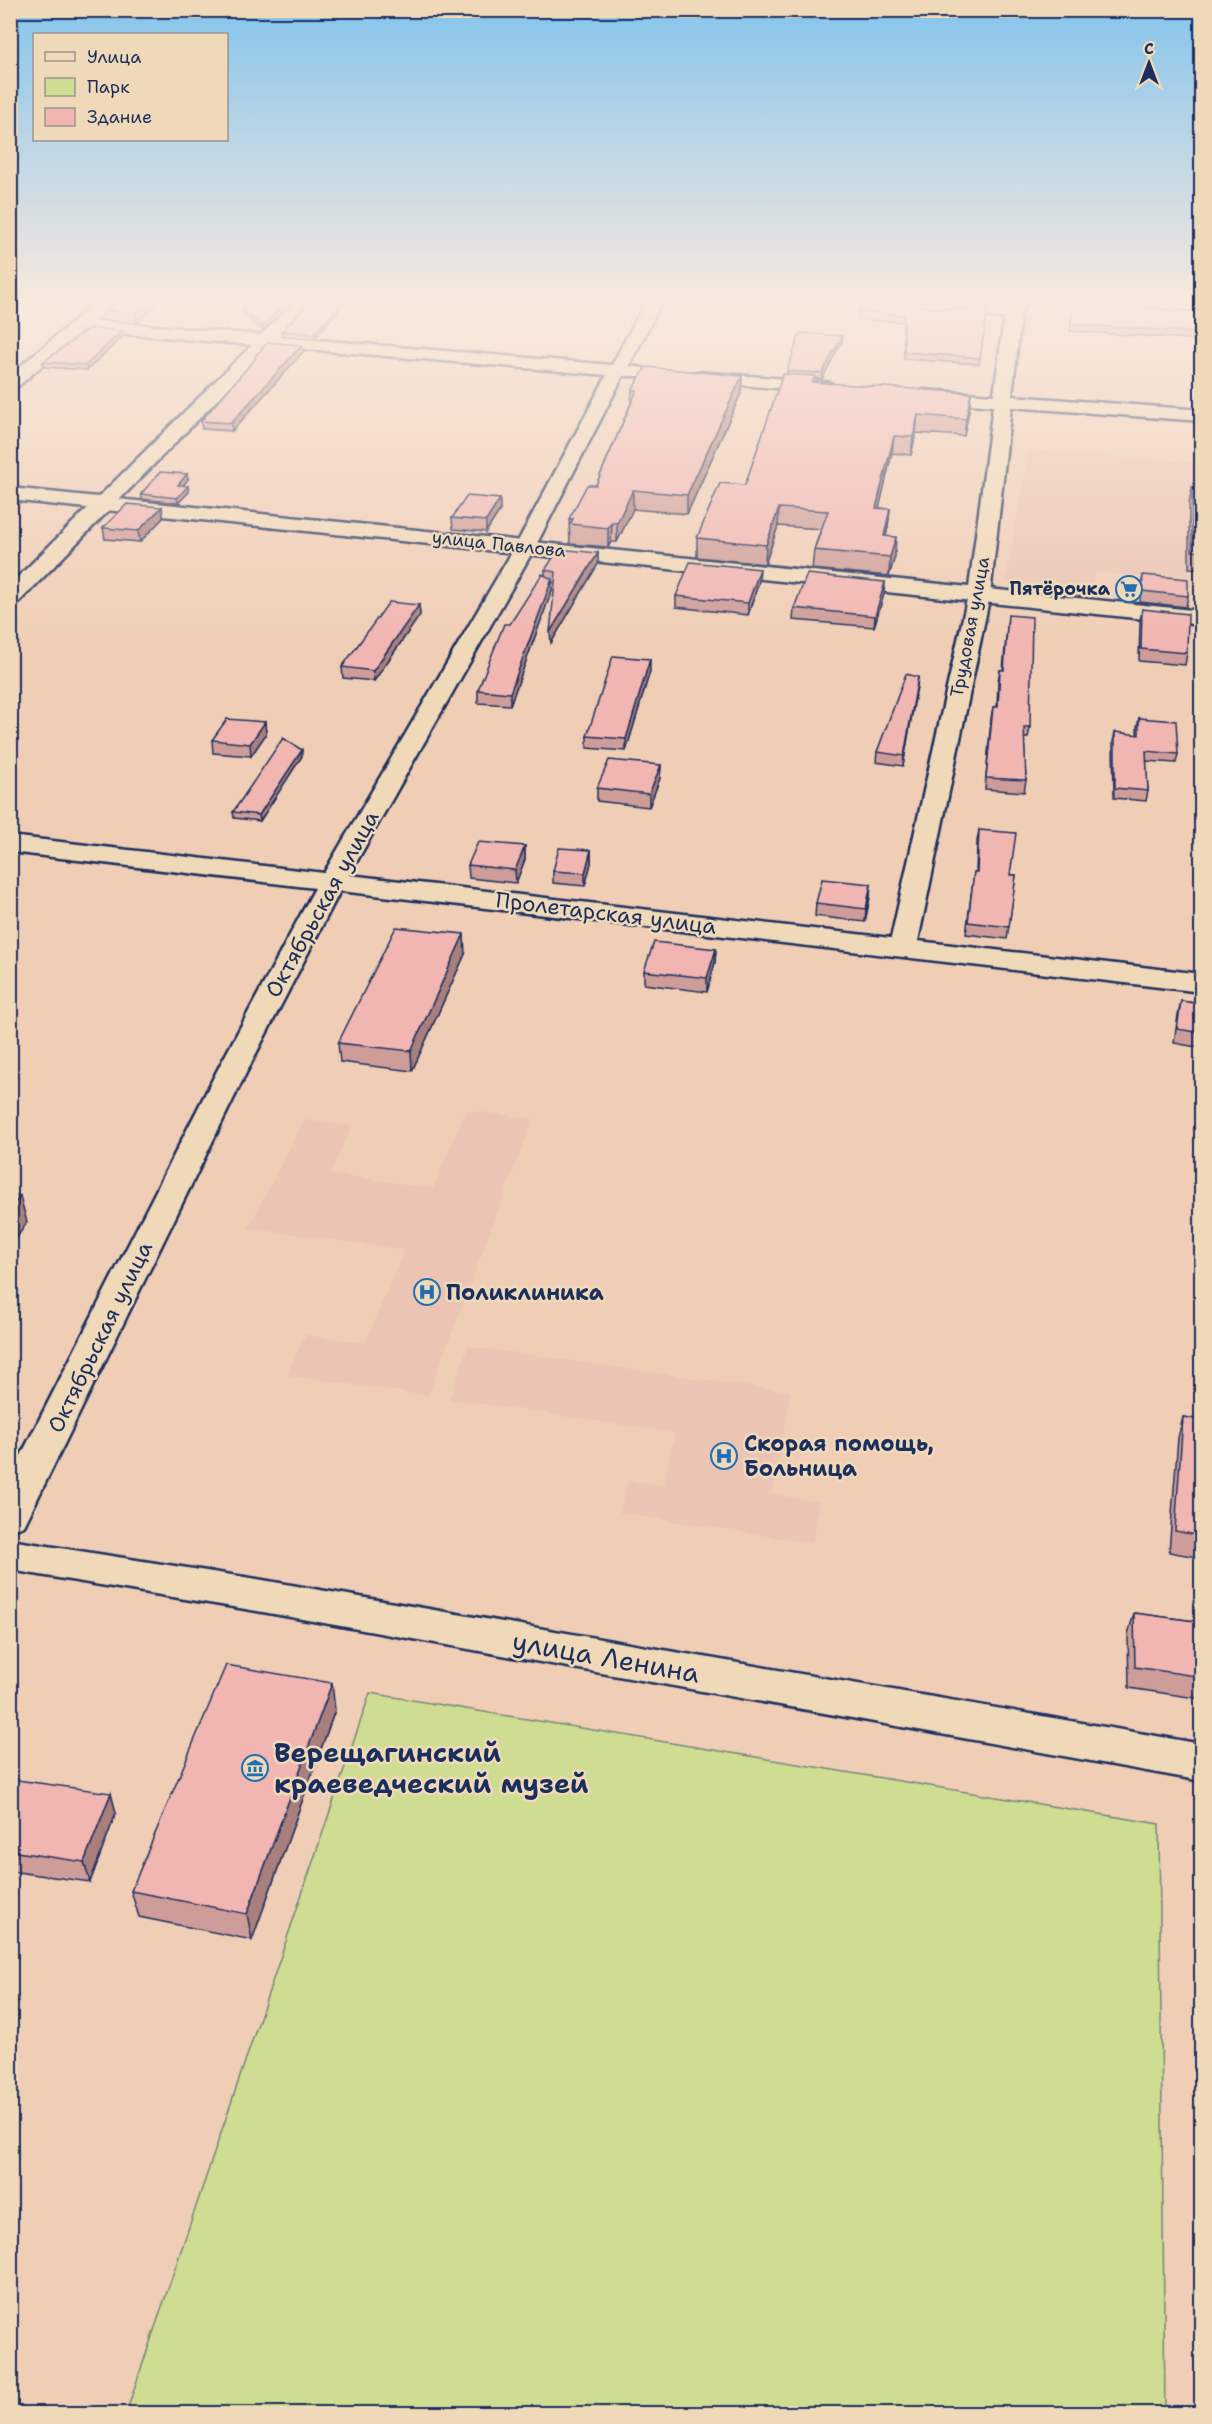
<svg xmlns="http://www.w3.org/2000/svg" width="1212" height="2424" viewBox="0 0 1212 2424" font-family="'Shantell Sans',sans-serif">
	<style>
		.built { fill: #ecc4b3 }
		.green { fill: #cedd91; stroke: #748678; stroke-width: 1.5 }
		.lines { fill: none; stroke-linecap: round; stroke-linejoin: round }
		.street-casing { stroke: #1b2f5e; stroke-width: 5 }
		.secondary-casing { stroke: #1b2f5e; stroke-width: 5 }
		.street { fill: #f0d9b8; fill-rule: evenodd }
		.secondary { fill: #f0d9b8; fill-rule: evenodd }
		.wall { fill: #cf9d99; stroke: #1b2f5e; stroke-width: 1.5 }
		.shaded-wall { fill: #a97f7d; stroke: #1b2f5e; stroke-width: 1.5 }
		.building { fill: #f1b6b2; stroke: #1b2f5e; stroke-width: 1.5 }
		.labels { text-anchor: middle; dominant-baseline: central; stroke-width: 5; stroke-linejoin: round; paint-order: stroke }
		.far-street-label { font-size: 18px; fill: #1b2f5e; stroke: #f0d9b8 }
		.far-poi-label { font-size: 18px; font-weight: bold; fill: #1b2f5e; stroke: #f0d9b8; text-anchor: end }
		.street-label { font-size: 22px; fill: #1b2f5e; stroke: #f0d9b8 }
		.poi-label { font-size: 22px; font-weight: bold; fill: #1b2f5e; stroke: #f0d9b8; text-anchor: start }
		.near-street-label { font-size: 27px; fill: #1b2f5e; stroke: #f0d9b8 }
		.near-poi-label { font-size: 27px; font-weight: bold; fill: #1b2f5e; stroke: #f0d9b8; text-anchor: start }
	</style>
	<rect width="100%" height="100%" fill="#f0ceb6"/>
	<filter id="ink" filterUnits="userSpaceOnUse"><feTurbulence type="fractalNoise" baseFrequency=".0167" numOctaves="2"/><feDisplacementMap in="SourceGraphic" scale="12" xChannelSelector="R" yChannelSelector="G"/><feConvolveMatrix kernelMatrix="1 2 1 2 8 2 1 2 1" color-interpolation-filters="sRGB"/></filter>
	<g filter="url(#ink)">
		<!-- built -->
		<path class="built" d="M1029,450L1201,463V503H1189V580L1095,572L1093,591L1005,583Z
			M466,1110L533,1119L428,1396L287,1375L305,1335L365,1343L404,1250L248,1228L304,1120L352,1126L330,1174L433,1188Z
			M468,1346L791,1392L772,1494L819,1502L813,1543L620,1513L628,1480L663,1485L675,1433L449,1399Z"/>
		<!-- green -->
		<path class="green" d="M370,1693L1159,1824L1165,2413H126Z"/>
		<g class="lines">
			<defs>
				<path id="street" d="M95,303H113L94,321L261,335L294,303H311L279,337L612,365L645,303H661L629,366L643,368L646,372L643,376H623L535,547L349,875L891,938L968,595L993,406L925,400L919,399L916,395L919,391L925,390L994,395L1004,318L891,308L883,303H945L1007,309L1009,303H1025L1021,314L1012,396L1202,410V421L1011,407L990,595L918,941L1202,974V992L340,891L247,1071L29,1516L24,1526L10,1531V1477L217,1071L315,888L10,852V836L324,873L515,547L607,375L270,346L18,603L10,604V585L252,345L83,330L16,388L10,389V375Z
					M697,372L825,382L831,383L834,387L831,391L825,392L691,381L688,377L691,373Z"/>
				<path id="secondary" d="M10,488L1202,611V625L10,500Z
					M10,1540L257,1579L1202,1744V1781L257,1611L10,1570Z"/>
			</defs>
			<!-- street casing -->
			<use href="#street" class="street-casing"/>
			<!-- secondary casing -->
			<use href="#secondary" class="secondary-casing"/>
			<!-- street -->
			<use href="#street" class="street"/>
			<!-- secondary -->
			<use href="#secondary" class="secondary"/>
		</g>
		<!-- wall -->
		<path class="wall" d="M291,303L263,331L243,313L242,308Z
			M345,303L314,339L283,336L282,331Z
			M968,303H990L989,305Z
			M1073,303L1202,312V340L1070,331Z
			M891,304L987,312L979,364L904,359L903,322L858,319L859,312Z
			M155,305L137,323L108,320L106,311Z
			M123,336L87,370L44,367L43,362Z
			M842,336V341L822,379L815,378V382L969,411L964,436L916,433L911,455L892,453L879,508L890,509L888,527L886,536L895,556L889,576L812,569L814,550L821,529L778,526L765,564L697,557V538L745,485L787,374V371Z
			M303,352L232,431L202,429L201,421L255,359V356Z
			M742,376L741,393L687,514L633,509L617,542H611L608,547L570,544L569,519L596,485L631,403L632,390Z
			M188,479L183,486L189,492L178,503L142,499L141,494Z
			M1192,487L1202,488V569L1189,568V503Z
			M162,507L163,518L140,542L105,539L103,528Z
			M500,510L486,532L453,529L452,518Z
			M598,553V564L551,643L555,583L552,582V590L510,705L478,703V690L510,624L545,576V570Z
			M1143,575L1188,596L1186,607L1140,602L1141,586Z
			M759,581L748,615L676,607V596Z
			M885,582L884,594L874,627L793,620L794,608Z
			M419,605L420,615L374,681L343,678L342,667Z
			M1142,609L1187,653L1185,665L1139,661L1140,621Z
			M1008,615L1030,727L1028,738H1024L1026,780L1024,792L985,789L991,718L993,707H997L998,681L1000,670H1003Z
			M650,671L626,751L587,748V736Z
			M918,677L903,766L876,762L877,752Z
			M1139,718L1178,754L1176,763L1146,761L1148,791L1146,801L1114,798L1113,742L1115,732L1137,735V727Z
			M265,722L266,734L251,756L213,753L212,740Z
			M302,756L260,821L234,818L233,812Z
			M661,765L660,778L649,807L597,801V788Z
			M979,830L1010,875H1016L1007,939L966,934L974,872H976L977,841Z
			M525,846V859L516,883L469,878L468,865Z
			M591,850V863L585,886L553,883V871Z
			M870,897L865,922L815,916L816,903Z
			M716,949L715,962L707,992L644,984V971Z
			M465,954L412,1071L340,1062L338,1043Z
			M1181,1001L1202,1004V1048L1174,1043L1178,1015Z
			M1183,1417L1202,1420V1558L1169,1552L1178,1438Z
			M1134,1613L1202,1622V1699L1129,1688L1128,1634Z
			M335,1710L252,1940L139,1917L131,1891Z
			M10,1779L116,1813L90,1882L10,1871Z"/>
		<!-- shaded-wall -->
		<path class="shaded-wall" d="M146,303H155V305L137,323L135,313Z
			M286,303H291L263,331L262,326Z
			M341,303H345L314,339V334Z
			M122,331L123,336L87,370L86,365Z
			M842,336V341L822,379V373Z
			M302,345L303,352L232,431L231,423Z
			M742,376L741,393L687,514V495Z
			M971,393L969,411L964,436L966,419Z
			M12,410L14,419L10,422V412Z
			M918,415L916,433L911,455L913,437Z
			M894,436L892,453L875,526L876,508Z
			M187,474L188,479L179,491L178,485Z
			M188,486L189,492L178,503L177,498Z
			M633,490V509L617,542V523Z
			M500,499V510L486,532V521Z
			M162,507L163,518L140,542L138,531Z
			M779,508L778,526L765,564L766,545Z
			M890,509L888,527L882,554L884,536Z
			M612,522L611,542L608,547V528Z
			M896,537L895,556L889,576L890,557Z
			M598,553V564L551,643L550,632Z
			M760,569L759,581L748,615V603Z
			M552,579V590L510,705V693Z
			M885,582L884,594L874,627L875,616Z
			M419,605L420,615L374,681L373,671Z
			M650,659V671L626,751V739Z
			M918,677L917,687L903,766L904,756Z
			M265,722L266,734L251,756L250,744Z
			M302,750V756L260,821L259,815Z
			M661,765L660,778L649,807V794Z
			M525,846V859L516,883L515,870Z
			M591,850V863L585,886V873Z
			M871,884L870,897L865,922L866,909Z
			M464,934L465,954L412,1071L411,1051Z
			M716,949L715,962L707,992V978Z
			M20,1196L27,1222L10,1249V1211Z
			M332,1683L335,1710L252,1940L247,1914Z
			M111,1793L116,1813L90,1882L84,1862Z"/>
		<!-- building -->
		<path class="building" d="M117,303H146L135,313L106,311Z
			M248,303H286L262,326L242,308Z
			M309,303H341L314,334L282,331Z
			M863,303H890L891,304L987,312L980,358L904,352V315L859,312Z
			M1073,303L1202,312V333L1071,324Z
			M90,328L122,331L86,365L43,362Z
			M800,333L842,336L822,373L787,371Z
			M268,342L302,345L231,423L201,421L256,358L255,356Z
			M646,367L742,376L687,495L633,490L617,523L612,522L608,528L570,524L573,519H569L587,485H596L637,390H632Z
			M783,374L815,376L812,382L971,393L966,419L918,415L913,437L894,436L876,508L890,509L884,536L896,537L890,557L814,550L828,511L779,508L766,545L697,538L720,483L745,485Z
			M160,472L187,474L178,485L188,486L177,498L141,494Z
			M1192,487L1202,488V552L1192,551Z
			M467,496L500,499L486,521L452,518Z
			M127,504L162,507L138,531L103,528Z
			M559,549L598,553L550,632L556,572L545,570Z
			M690,562L760,569L748,603L676,596Z
			M542,574L552,579L510,693L478,690L504,624H510Z
			M807,574L885,582L875,616L794,608Z
			M1143,575L1188,579V596L1142,591Z
			M389,602L419,605L373,671L342,667Z
			M1142,609L1188,614L1187,653L1141,649Z
			M1008,615L1032,617L1030,727H1024L1026,780L986,778L993,707H998L1000,670H1004Z
			M613,656L650,659L626,739L587,736Z
			M906,674L918,677L904,756L877,752Z
			M1139,718L1176,721L1178,754L1146,751L1148,791L1115,788V732L1139,735Z
			M227,719L265,722L250,744L212,740Z
			M283,738L302,750L259,815L233,812Z
			M609,760L661,765L649,794L597,788Z
			M979,830L1016,833L1010,875H1016L1009,927L968,922L974,872H977Z
			M478,842L525,846L515,870L468,865Z
			M559,848L591,850L585,873L553,871Z
			M822,879L871,884L866,909L816,903Z
			M396,927L464,934L411,1051L338,1043Z
			M654,942L716,949L707,978L644,971Z
			M1181,1001L1202,1004V1033L1177,1029Z
			M10,1194L20,1196L10,1211Z
			M1183,1417L1202,1420V1536L1175,1531Z
			M1134,1613L1202,1622V1677L1135,1667Z
			M226,1665L332,1683L247,1914L131,1891Z
			M10,1779L111,1793L84,1862L10,1851Z"/>
	</g>
	<!-- sky -->
	<linearGradient id="sky" x2="0" y2="1"><stop stop-color="#85c4ec"/><stop offset="0.47" stop-color="#f8e9de"/><stop offset="1" stop-color="#f8e9de" stop-opacity="0"/></linearGradient>
	<rect width="1212" height="642" fill="url(#sky)"/>
	<!-- icons -->
	<defs>
		<symbol id="supermarket-ring" viewBox="-11 -11 22 22"><circle r="9.5" fill="#f0d9b8" stroke="#1f6fb2" stroke-width="1.5"/><path d="M-6-5.5h2.5l.6 2H6L4.5 2H-2.5L-4.4-4H-6ZM-1.5 3.2a1.3 1.3 0 1 0 .1 0ZM3 3.2a1.3 1.3 0 1 0 .1 0Z" fill="#1f6fb2"/></symbol>
		<symbol id="hospital-ring" viewBox="-11 -11 22 22"><circle r="9.5" fill="#f0d9b8" stroke="#1f6fb2" stroke-width="1.5"/><path d="M-5-5h3v3.5h4V-5h3V5h-3V1.5h-4V5h-3Z" fill="#1f6fb2"/></symbol>
		<symbol id="museum-ring" viewBox="-11 -11 22 22"><circle r="9.5" fill="#f0d9b8" stroke="#1f6fb2" stroke-width="1.5"/><path d="M0-6L6-3V-2H-6V-3ZM-5-1h2V3h-2ZM-1-1h2V3h-2ZM3-1h2V3H3ZM-6 4H6V6H-6Z" fill="#1f6fb2"/></symbol>
	</defs>
	<g fill-rule="evenodd">
		<use href="#supermarket-ring" x="1114" y="574" width="30" height="30"/>
		<use href="#hospital-ring" x="412" y="1277" width="30" height="30"/>
		<use href="#hospital-ring" x="709" y="1441" width="30" height="30"/>
		<use href="#museum-ring" x="240" y="1753" width="30" height="30"/>
	</g>
	<g class="labels">
		<!-- far-street labels -->
		<g class="far-street-label">
			<text transform="translate(499 544) rotate(6)">улица Павлова</text>
			<text transform="translate(970 627) rotate(-79)">Трудовая улица</text>
		</g>
		<!-- far-poi labels -->
		<g class="far-poi-label">
			<text x="1110" y="589">Пятёрочка</text>
		</g>
		<!-- street labels -->
		<g class="street-label">
			<text transform="translate(322 904) rotate(-61)">Октябрьская улица</text>
			<text transform="translate(606 913) rotate(7)">Пролетарская улица</text>
			<text transform="translate(100 1337) rotate(-64)">Октябрьская улица</text>
		</g>
		<!-- poi labels -->
		<g class="poi-label">
			<text x="446" y="1292">Поликлиника</text>
			<text x="744" y="1443">Скорая помощь,<tspan x="744" dy="25">Больница</tspan></text>
		</g>
		<!-- near-street labels -->
		<g class="near-street-label">
			<text transform="translate(606 1657) rotate(10)">улица Ленина</text>
		</g>
		<!-- near-poi labels -->
		<g class="near-poi-label">
			<text x="274" y="1752">Верещагинский<tspan x="274" dy="31">краеведческий музей</tspan></text>
		</g>
	</g>
	<!-- margin -->
	<rect width="1212" height="2424" fill="none" stroke="#f0d9b8" stroke-width="36"/>
	<rect x="18" y="18" width="1176" height="2388" fill="none" stroke="#1b2f5e" stroke-width="2" filter="url(#ink)"/>
	<!-- legend -->
	<rect x="33" y="33" width="195" height="108" fill="#f0d9b8" stroke="#9b9594" stroke-width="1.5"/>
	<rect x="45" y="52" width="30" height="9" fill="#f0d9b8" stroke="#9b9594" stroke-width="1.5"/>
	<text x="87" y="63" font-size="18" fill="#1b2f5e">Улица</text>
	<rect x="45" y="78" width="30" height="18" fill="#cedd91" stroke="#9b9594" stroke-width="1.5"/>
	<text x="87" y="93" font-size="18" fill="#1b2f5e">Парк</text>
	<rect x="45" y="108" width="30" height="18" fill="#f1b6b2" stroke="#9b9594" stroke-width="1.5"/>
	<text x="87" y="123" font-size="18" fill="#1b2f5e">Здание</text>
	<!-- north arrow -->
	<g transform="translate(1149 63)" stroke="#f0d9b8" stroke-width="4.5" paint-order="stroke">
	<path d="M0-4.5L10 22L0 15L-10 22Z" fill="#1b2f5e"/>
	<text y="-9" font-size="16" font-weight="bold" text-anchor="middle" fill="#1b2f5e">С</text>
	</g>
</svg>
